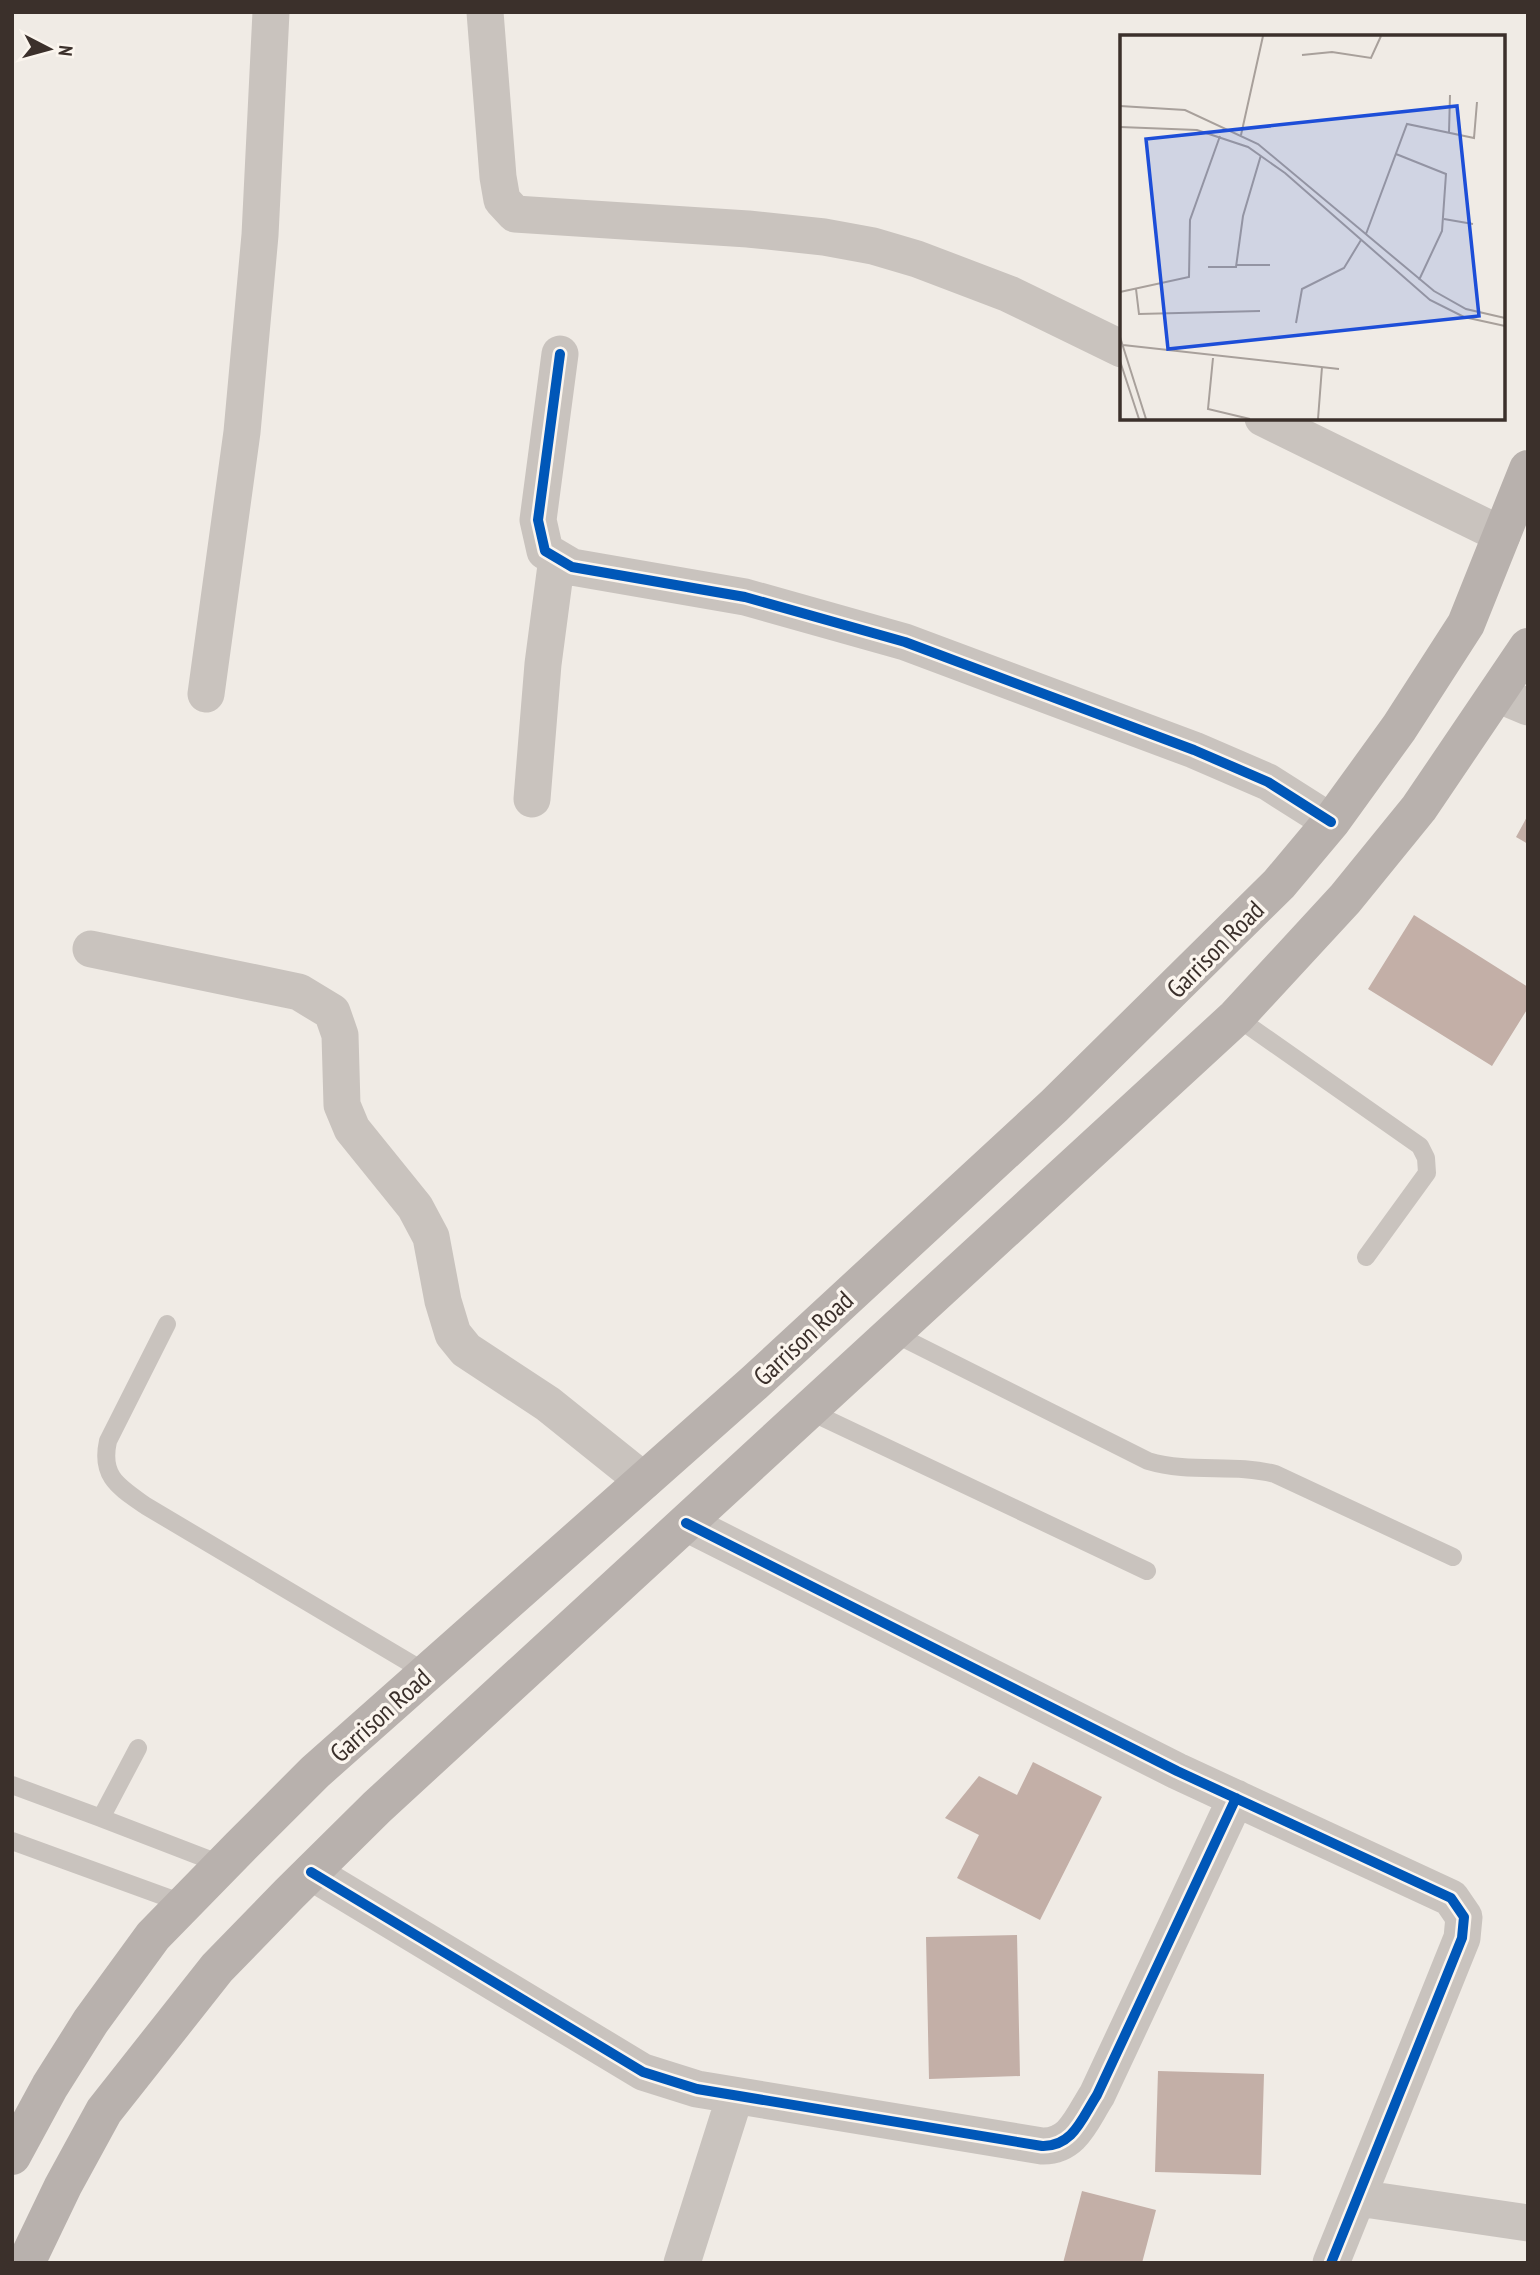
<svg xmlns="http://www.w3.org/2000/svg" width="1540" height="2275" viewBox="0 0 1540 2275" font-family="'PT Sans Narrow',sans-serif">
	<style>
		.building { fill: #c3afa7 }
		.lines { fill: none; stroke-linecap: round; stroke-linejoin: round }
		.service { stroke: #c9c3be; stroke-width: 18 }
		.minor { stroke: #c9c3be; stroke-width: 37 }
		.primary { stroke: #b8b1ad; stroke-width: 38 }
		.cycleway-casing { stroke: #fbf5ee; stroke-width: 15 }
		.cycleway { stroke: #0057b8; stroke-width: 10 }
		.labels { text-anchor: middle; dominant-baseline: central; stroke-width: 7; stroke-linejoin: round; paint-order: stroke }
		.street-label { font-size: 26px; fill: #3b302b; stroke: #fbf5ee }
		.inset-road { fill: none; stroke: #a8a09b; stroke-width: 2 }
		.view { fill: #1d4ed8; fill-opacity: 0.15; stroke: #1d4ed8; stroke-width: 3.5 }
		.inset-edge { fill: none; stroke: #3b302b; stroke-width: 3.5 }
	</style>
	<rect width="100%" height="100%" fill="#f0ebe5"/>
	<!-- building -->
	<path class="building" d="M1528,815V844L1516,837Z
		M1414,915L1528,987V1008L1492,1066L1368,989Z
		M1033,1762L1102,1797L1040,1920L957,1878L979,1835L945,1818L979,1776L1017,1795Z
		M1017,1935L1020,2076L929,2079L926,1937Z
		M1158,2071L1264,2074L1261,2175L1155,2172Z
		M1082,2191L1156,2210L1142,2263H1063Z"/>
	<g class="lines">
		<!-- service -->
		<path class="service" d="M1236,1017L1420,1146L1426,1158L1427,1173L1366,1257
			M167,1324L108,1441C100,1477 119,1487 146,1506L427,1673
			M891,1332L1148,1461C1191,1474 1233,1463 1275,1474L1453,1557
			M807,1410L1147,1571
			M138,1748L101,1818L223,1865
			M12,1785L101,1818
			M12,1841L185,1904"/>
		<!-- minor -->
		<path class="minor" d="M485,12L498,177L502,200L515,214L748,229L824,237L873,246L917,259L1009,294L1122,349
			M560,354L538,520L545,551L572,567L745,597L905,642L1194,750L1268,782L1331,822
			M1263,418L1502,535
			M206,694L242,432L260,235L271,12
			M1497,694L1528,707
			M532,799L543,664L557,558
			M91,949L299,992L332,1012L340,1035L342,1105L352,1129L415,1207L431,1237L443,1301L453,1334L466,1350L548,1404L644,1481
			M686,1523L1177,1771L1451,1898L1464,1917L1462,1938L1331,2263
			M311,1872L643,2072L697,2089L1042,2146C1073,2147 1082,2118 1097,2095L1236,1798
			M1358,2198L1528,2223
			M682,2263L735,2096"/>
		<!-- primary -->
		<path class="primary" d="M12,2156L50,2086L91,2021L153,1936L240,1847L315,1772L754,1383L1054,1106L1279,884L1331,822L1399,728L1466,624L1528,469
			M26,2263L63,2186L104,2111L217,1968L289,1894L377,1807L1236,1017L1345,899L1419,808L1528,647"/>
		<defs>
			<path id="cycleway" d="M560,354L538,520L545,551L572,567L745,597L905,642L1194,750L1268,782L1331,822
				M686,1523L1177,1771L1451,1898L1464,1917L1462,1938L1331,2263
				M311,1872L643,2072L697,2089L1042,2146C1073,2147 1082,2118 1097,2095L1236,1798"/>
		</defs>
		<!-- cycleway casing -->
		<use href="#cycleway" class="cycleway-casing"/>
		<!-- cycleway -->
		<use href="#cycleway" class="cycleway"/>
	</g>
	<g class="labels">
		<!-- street labels -->
		<g class="street-label">
			<text transform="translate(1215 949) rotate(-45)">Garrison Road</text>
			<text transform="translate(803 1338) rotate(-43)">Garrison Road</text>
			<text transform="translate(380 1715) rotate(-42)">Garrison Road</text>
		</g>
	</g>
	<!-- overview -->
	<g transform="translate(1120 35)">
		<rect width="385" height="385" fill="#f0ebe5"/>
		<path class="inset-road" d="M182,20L212,17L251,23L261,1M0,71L65,75L138,109L314,256L346,274L385,283M0,92L77,95L128,112L165,138L310,265L344,282L385,291M329,97L330,60M121,100L143,1M276,119L326,139L322,196L299,245M324,184L353,189M246,199L287,89L354,103L357,67M116,230H150M88,232H116L123,181L141,120M16,254L19,279L140,276M0,257L69,242L70,185L100,101M176,288L182,254L224,233L241,205M0,302L26,384M3,310L219,334M93,323L88,374L130,384M0,326L19,384M198,384L202,332"/>
		<path class="view" d="M337,71L359,281L48,314L26,104Z"/>
		<rect width="385" height="385" class="inset-edge"/>
	</g>
	<!-- border -->
	<rect width="1540" height="2275" fill="none" stroke="#3b302b" stroke-width="28"/>
	<!-- north arrow -->
	<g transform="translate(49 49) rotate(96)" stroke="#fbf5ee" stroke-width="5" paint-order="stroke">
	<path d="M0-5L12 26L0 18L-12 26Z" fill="#3b302b"/>
	<text y="-10" font-size="19" font-weight="bold" text-anchor="middle" fill="#3b302b">N</text>
	</g>
</svg>
